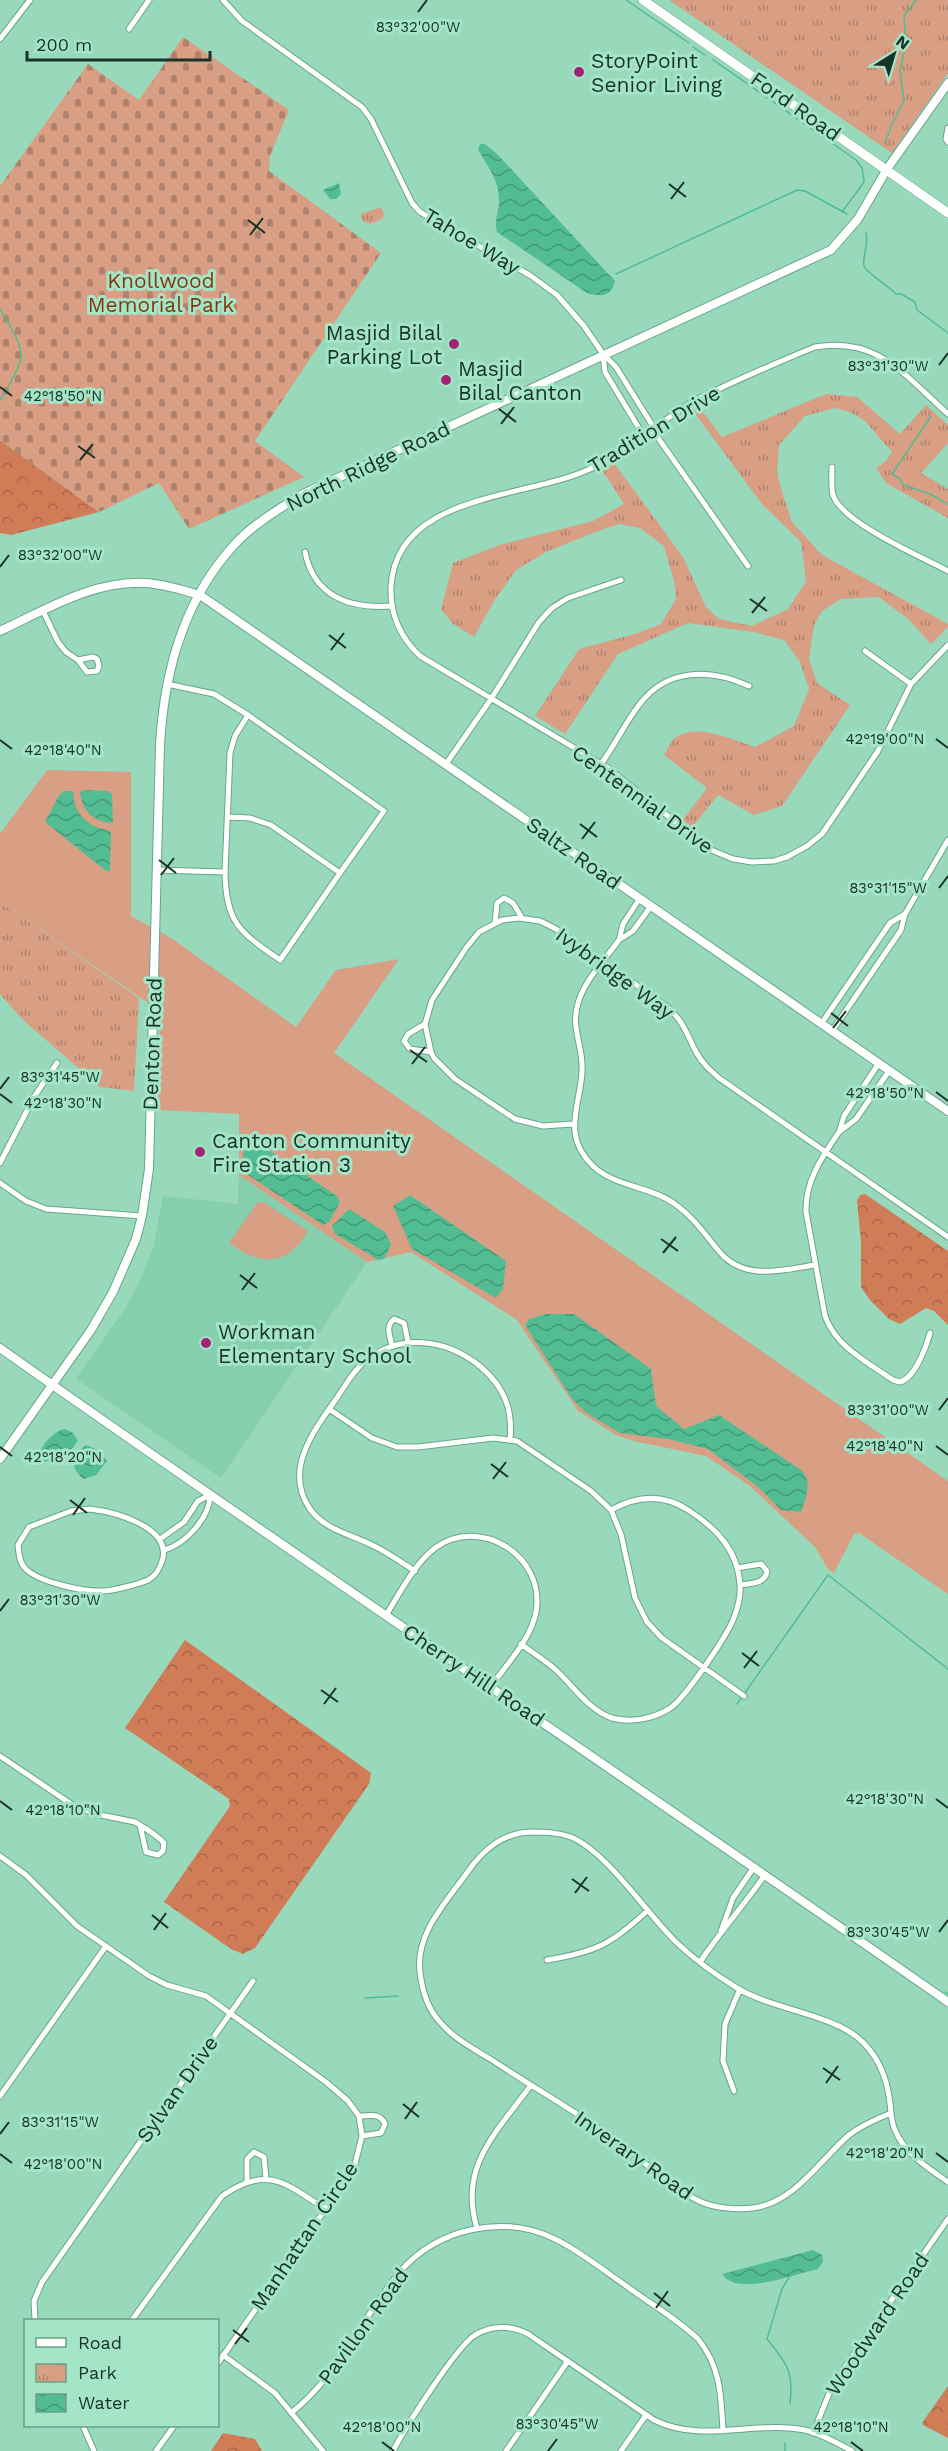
<svg xmlns="http://www.w3.org/2000/svg" width="948" height="2451" viewBox="0 0 948 2451" font-family="'Work Sans',sans-serif">
	<style>
		.built { fill: #85cfae }
		.green { fill: #d99f85 }
		.forest { fill: url(#forest-crowns) }
		.cemetery { fill: url(#cemetery-stones) }
		.park { fill: url(#park-tufts) }
		.water { fill: url(#water-waves) }
		.lines { fill: none; stroke-linecap: round; stroke-linejoin: round }
		.stream { stroke: #52bc92; stroke-width: 1.5 }
		.street-casing { stroke: #67a68a; stroke-width: 7 }
		.secondary-casing { stroke: #67a68a; stroke-width: 10 }
		.primary-casing { stroke: #67a68a; stroke-width: 10 }
		.street { stroke: #fff; stroke-width: 5 }
		.secondary { stroke: #fff; stroke-width: 8 }
		.primary { stroke: #fff; stroke-width: 9 }
		.ticks { fill: none; stroke: #193328; stroke-width: 2 }
		.poi-dot { fill: #a02378; stroke: #a4e5c7; stroke-width: 2 }
		.labels { text-anchor: middle; dominant-baseline: central; stroke-width: 6; stroke-linejoin: round; paint-order: stroke }
		.poi-label { font-size: 21px; fill: #193328; stroke: #a4e5c7; text-anchor: start }
		.street-label { font-size: 21px; fill: #193328; stroke: #a4e5c7 }
		.park-label { font-size: 21px; fill: #84380e; stroke: #a4e5c7 }
		.ticks-label { font-size: 15px; text-anchor: middle; fill: #193328; stroke: #a4e5c7; stroke-width: 6; stroke-linejoin: round; paint-order: stroke }
	</style>
	<defs>
		<pattern id="forest-crowns" width="20" height="18" patternUnits="userSpaceOnUse" patternTransform="scale(1.5)"><rect width="20" height="18" fill="#d07c57"/><path d="M2 6a3 3 0 1 1 6 0M12 15a3 3 0 1 1 6 0" fill="none" stroke="#a86648"/></pattern>
		<pattern id="cemetery-stones" width="16" height="16" patternUnits="userSpaceOnUse" patternTransform="scale(1.5)"><rect width="16" height="16" fill="#d99f85"/><path d="M2 7V4a2 2 0 0 1 4 0v3zM10 15v-3a2 2 0 0 1 4 0v3z" fill="#af826d"/></pattern>
		<pattern id="park-tufts" width="24" height="20" patternUnits="userSpaceOnUse" patternTransform="scale(1.5)"><rect width="24" height="20" fill="#d99f85"/><path d="M3 7l-1-3M5 7V3M7 7l1-3M15 17l-1-3M17 17v-4M19 17l1-3" fill="none" stroke="#af826d"/></pattern>
		<pattern id="water-waves" width="16" height="10" patternUnits="userSpaceOnUse" patternTransform="scale(1.5)"><rect width="16" height="10" fill="#52bc92"/><path d="M0 5q4-4 8 0t8 0" fill="none" stroke="#439977"/></pattern>
	</defs>
	<rect width="100%" height="100%" fill="#98d8bb"/>
	<!-- built -->
	<path class="built" d="M239,1175L367,1262L221,1478L76,1379L126,1307L139,1283L154,1245L163,1196L238,1204Z"/>
	<!-- green -->
	<path class="green" d="M47,770L131,772V916L171,938L296,1027L336,970L399,959L334,1053L948,1481V1594L859,1533L854,1534L834,1573L828,1569L815,1547L750,1486L706,1456L634,1441L616,1435L578,1411L517,1320L411,1252L367,1262L239,1175V1114L158,1110L160,1011L0,902V834Z
		M263,1202L308,1231C287,1268 259,1265 229,1243L257,1203Z"/>
	<!-- forest -->
	<path class="forest" d="M0,440L99,512L11,535L0,533Z
		M865,1194L948,1251V1325L934,1311L926,1308L900,1324L889,1319L870,1300L861,1287V1242L857,1201L860,1195Z
		M185,1640L371,1773L369,1784L255,1948L243,1954L231,1949L164,1902L230,1806L229,1799L125,1728Z
		M948,2386V2438L923,2425L922,2423Z
		M223,2433L255,2439L262,2451H211Z"/>
	<!-- cemetery -->
	<path class="cemetery" d="M183,37L289,110L270,156L269,171L381,253L255,441L304,477L189,529L159,483L99,512L0,440V186L88,64L139,100Z"/>
	<!-- park -->
	<path class="park" d="M669,0H948V73L892,153Z
		M381,207L384,213L383,218C375,223 369,227 361,219V214Z
		M826,394L857,397L900,434L926,405L948,425V443L921,473L948,489V518L886,483L876,468L886,461L892,452L864,420L850,412L835,408L805,416L779,445L777,472L782,492L792,522L822,555L948,624V627L931,644L908,619L879,597L841,599L822,611L814,625L809,659L817,683L850,705L782,806L754,815L718,795L690,830L681,822L707,788L664,755C667,750 670,743 674,739C694,721 733,740 755,747L794,726L809,689L799,660L784,640L753,632L688,623L618,654L565,734L535,716L579,649L635,634L661,624L676,599L674,580L664,546L640,528L619,524L598,531L546,552L516,570L496,598L474,637L452,623L441,609L453,563L499,545L593,521L624,504L602,470L614,463L683,557L706,607L719,619L752,626L788,609L806,581L801,542L762,504L693,411L699,407L722,437Z
		M0,902L139,998L134,1091L100,1087L23,1020L0,994Z"/>
	<!-- water -->
	<path class="water" d="M480,144H485L497,154L615,281C611,297 602,297 587,293L497,232C494,221 498,214 499,203C500,182 489,168 478,150Z
		M339,183L341,194L336,199H330L323,190Z
		M84,790L108,791L112,794L113,823C94,822 82,812 80,792Z
		M63,791H73C74,815 88,827 111,831L110,871H106L45,822L58,797Z
		M257,1142L337,1196L340,1202L329,1222L323,1225L245,1173L243,1154L247,1144Z
		M410,1195L506,1261L503,1289L496,1298L412,1249L393,1206Z
		M349,1209L385,1232L391,1245L384,1259L378,1260L335,1234L332,1226Z
		M546,1314H574L651,1369L656,1406L684,1429L719,1415L801,1470C813,1482 806,1498 801,1512L781,1510L758,1487L708,1449L668,1439L620,1433L585,1412L572,1399L525,1325L529,1319Z
		M65,1429L73,1433L78,1441L63,1459L40,1462C36,1449 53,1431 65,1429Z
		M86,1445L98,1450L107,1461L96,1475L84,1479C69,1468 72,1456 86,1445Z
		M813,2250L822,2255L823,2262L818,2269L810,2271C790,2276 735,2296 722,2274Z"/>
	<g class="lines">
		<!-- stream -->
		<path class="stream" d="M626,0L689,43
			M693,47L705,55
			M712,59L856,160L862,168L864,181
			M885,143L892,124L904,101L900,71L906,43L904,16L916,0
			M842,212L864,182
			M866,233C869,246 862,256 864,266C864,271 890,287 896,294H901L915,302L917,310L948,333
			M616,274L797,190L805,191L847,214
			M0,309C8,323 25,346 20,362C16,376 6,388 0,401
			M931,416L892,474L900,479L903,485L930,494L948,504
			M737,1704L828,1575L948,1669
			M945,1992L948,1994
			M365,1998L398,1996
			M790,2404C794,2372 787,2363 767,2339L782,2289L791,2274
			M785,2451V2443"/>
		<defs>
			<path id="street" d="M223,0L242,21L362,107L371,119L412,203L420,212L531,276L557,295L584,326L603,354L616,367L654,428
				M129,29L149,0
				M0,39L30,0
				M948,128L946,139L948,142
				M603,354L605,372L643,435
				M948,414C905,376 878,336 815,347C785,359 756,372 727,385C715,391 702,396 690,403C658,424 627,451 592,468C529,499 396,492 391,587C390,614 401,638 420,656L608,768L709,849L733,859L752,862L774,861L787,857L807,846L822,834L878,751L911,684L948,645
				M649,431L656,435L748,566
				M832,467C832,475 831,487 833,495C842,523 922,557 948,571
				M305,552C314,597 350,609 392,606
				M43,611L58,642L66,652L78,660L87,672L97,671L99,666L97,659L93,657L78,660
				M865,651L911,684
				M446,764L491,699L539,622L552,608L568,598L621,580
				M601,764C615,745 625,723 639,705C667,667 711,669 749,686
				M228,817L250,818L271,825L340,873L384,811L248,715
				M157,870L225,872L230,753L235,736L248,715L214,694L167,684
				M225,872C226,924 240,932 280,960L340,873
				M640,898L623,924L619,940L633,931L651,906
				M495,923L497,903L504,898L513,903L522,918
				M619,940C606,958 586,979 579,1000C569,1028 584,1045 582,1072C580,1107 561,1135 593,1166C615,1187 650,1186 675,1204C693,1217 704,1233 718,1250C743,1282 782,1270 815,1265
				M425,1024L408,1034L404,1041L410,1049L431,1052
				M821,1024L890,923L905,914
				M832,1031L901,930L905,914L948,840
				M879,1063L844,1116L839,1132L856,1119L889,1071
				M573,1124L543,1126L515,1119L455,1079L434,1058L431,1052L425,1024L432,1000L466,948L479,932L502,920L519,918L540,921L556,929L665,1005C683,1020 686,1032 696,1052C702,1063 710,1070 719,1078L948,1237
				M839,1132C822,1157 805,1181 806,1212L825,1316C836,1347 867,1362 893,1380L900,1382C915,1378 926,1347 930,1333
				M0,1163L34,1097L57,1063
				M0,1183L26,1201L46,1209L142,1216
				M392,1346C390,1335 385,1327 394,1319L404,1323L408,1342
				M329,1409L372,1438L397,1447H418L493,1438L517,1441L591,1491L611,1510L621,1534L635,1598L647,1622L662,1638L744,1696
				M90,1509C114,1512 169,1526 163,1558C161,1566 156,1576 148,1580C139,1584 112,1591 103,1591C84,1592 36,1582 24,1567C19,1561 19,1553 18,1545L29,1527L71,1511Z
				M160,1539L184,1522L198,1501L210,1495C210,1517 186,1544 164,1550
				M737,1568L761,1564L767,1571C765,1584 752,1583 740,1585
				M415,1571C401,1562 387,1552 372,1545C350,1534 325,1530 310,1509C284,1471 312,1433 334,1402C344,1388 352,1372 364,1362C400,1332 447,1339 481,1367C504,1387 513,1409 510,1439
				M386,1615C400,1593 414,1564 435,1548C480,1515 546,1556 536,1612C531,1639 507,1664 491,1686
				M521,1644C533,1653 546,1661 557,1671C574,1687 590,1711 612,1718C631,1723 652,1719 669,1709C685,1699 725,1638 733,1620C737,1610 741,1596 740,1585C738,1550 716,1528 688,1510C662,1493 636,1496 611,1510
				M0,1756L74,1806L96,1814L135,1822C145,1828 156,1834 164,1843L163,1851L158,1855L146,1852L140,1825
				M0,1856L26,1875L77,1926L149,1976L167,1985L206,1996L326,2082L348,2101L359,2116L362,2136L354,2168L218,2363
				M721,1931L733,1898L754,1867
				M547,1960C596,1952 612,1944 648,1910
				M700,1962C720,1932 744,1905 765,1875
				M734,2091L723,2061L725,2024L740,1989
				M0,2096L106,1946
				M891,2113C876,2119 862,2125 849,2135C820,2160 794,2203 753,2208C735,2210 714,2208 699,2201C666,2185 640,2157 610,2136C573,2110 533,2087 495,2062C476,2050 455,2040 440,2022C427,2008 422,1990 420,1972C415,1933 448,1900 469,1870C484,1849 503,1833 530,1832C544,1832 557,1832 571,1837C607,1852 647,1914 677,1943C695,1960 716,1975 737,1988C772,2009 828,2014 857,2037C878,2054 887,2077 890,2103C891,2111 891,2122 895,2130C904,2153 928,2168 948,2182
				M359,2116C370,2116 380,2112 385,2124L381,2133L362,2136
				M247,2181V2159L254,2152L264,2157L266,2179
				M477,2228C458,2166 497,2132 531,2085
				M35,2320L34,2301L42,2282L253,1981
				M132,2320L222,2196C267,2165 284,2182 325,2209
				M223,2355L275,2393L323,2451
				M291,2413C338,2377 362,2317 399,2273C437,2228 504,2213 557,2240C581,2252 603,2270 625,2285C649,2303 676,2318 698,2339C721,2367 721,2396 723,2431
				M83,2426L94,2451
				M813,2433L833,2384L948,2219
				M156,2451L174,2426
				M393,2451C405,2428 456,2347 475,2335C492,2325 511,2325 528,2334L654,2420C702,2444 755,2420 805,2430C822,2434 837,2443 852,2451
				M506,2451L568,2361
				M621,2451L646,2415"/>
			<path id="secondary" d="M0,631C45,610 94,580 145,583C164,584 182,590 200,595L948,1111
				M0,1348C313,1569 633,1782 948,2002
				M0,1459L91,1330L113,1292L136,1239L142,1216L149,1169L160,745C164,673 184,600 234,545C252,525 279,509 301,495L831,250L858,219L887,169L948,83"/>
			<path id="primary" d="M643,0L948,213"/>
		</defs>
		<!-- street casing -->
		<use href="#street" class="street-casing"/>
		<!-- secondary casing -->
		<use href="#secondary" class="secondary-casing"/>
		<!-- primary casing -->
		<use href="#primary" class="primary-casing"/>
		<!-- street -->
		<use href="#street" class="street"/>
		<!-- secondary -->
		<use href="#secondary" class="secondary"/>
		<!-- primary -->
		<use href="#primary" class="primary"/>
	</g>
	<!-- ticks -->
	<path class="ticks" d="M418,12L427,0M669,184L686,197M671,199L684,182M248,220L265,233M250,235L263,218M939,365L948,353M0,387L12,396M499,409L516,422M501,424L514,407M78,446L95,458M80,460L93,444M0,567L9,555M750,599L767,611M752,613L765,597M329,635L346,648M331,650L344,633M936,739L948,748M0,740L12,749M580,824L597,837M582,839L595,822M159,860L176,873M161,875L174,858M939,888L948,876M831,1013L848,1026M833,1028L846,1011M410,1050L427,1062M412,1064L425,1047M0,1089L9,1077M936,1092L948,1101M0,1094L12,1103M661,1239L678,1251M663,1253L676,1237M240,1275L257,1288M242,1290L255,1273M939,1410L948,1398M936,1446L948,1455M0,1447L12,1456M491,1464L508,1477M493,1479L506,1462M70,1500L87,1513M73,1515L85,1498M0,1611L9,1599M742,1653L759,1666M744,1668L757,1651M321,1690L338,1702M324,1704L336,1688M936,1799L948,1808M0,1801L12,1810M572,1879L589,1891M575,1893L587,1877M152,1915L168,1928M154,1930L166,1913M939,1932L948,1920M823,2068L840,2080M826,2083L838,2066M403,2104L419,2117M405,2119L417,2102M0,2134L9,2122M936,2153L948,2162M0,2154L12,2163M654,2293L670,2306M656,2308L668,2291M233,2330L249,2342M235,2344L247,2328M382,2442L394,2451M851,2442L863,2451M548,2451L557,2439"/>
	<!-- markers -->
	<g class="poi-dot">
		<circle cx="579" cy="72" r="6"/>
		<circle cx="454" cy="344" r="6"/>
		<circle cx="446" cy="380" r="6"/>
		<circle cx="200" cy="1152" r="6"/>
		<circle cx="206" cy="1343" r="6"/>
	</g>
	<g class="labels">
		<!-- poi labels -->
		<g class="poi-label">
			<text x="591" y="60">StoryPoint<tspan x="591" dy="24">Senior Living</tspan></text>
			<text x="442" y="332" text-anchor="end">Masjid Bilal<tspan x="442" dy="24">Parking Lot</tspan></text>
			<text x="458" y="368">Masjid<tspan x="458" dy="24">Bilal Canton</tspan></text>
			<text x="212" y="1140">Canton Community<tspan x="212" dy="24">Fire Station 3</tspan></text>
			<text x="218" y="1331">Workman<tspan x="218" dy="24">Elementary School</tspan></text>
		</g>
		<!-- street labels -->
		<g class="street-label">
			<text transform="translate(796 106) rotate(35)">Ford Road</text>
			<text transform="translate(472 241) rotate(31)">Tahoe Way</text>
			<text transform="translate(654 429) rotate(-31)">Tradition Drive</text>
			<text transform="translate(368 466) rotate(-26)">North Ridge Road</text>
			<text transform="translate(643 799) rotate(36)">Centennial Drive</text>
			<text transform="translate(574 853) rotate(35)">Saltz Road</text>
			<text transform="translate(615 973) rotate(36)">Ivybridge Way</text>
			<text transform="translate(152 1044) rotate(-88)">Denton Road</text>
			<text transform="translate(474 1675) rotate(34)">Cherry Hill Road</text>
			<text transform="translate(177 2089) rotate(-55)">Sylvan Drive</text>
			<text transform="translate(634 2155) rotate(35)">Inverary Road</text>
			<text transform="translate(304 2236) rotate(-56)">Manhattan Circle</text>
			<text transform="translate(877 2324) rotate(-56)">Woodward Road</text>
			<text transform="translate(363 2326) rotate(-54)">Pavillon Road</text>
		</g>
		<!-- park labels -->
		<g class="park-label">
			<text x="161" y="280">Knollwood<tspan x="161" dy="24">Memorial Park</tspan></text>
		</g>
	</g>
	<g class="ticks-label">
		<text x="418" y="32">83°32'00"W</text>
		<text x="888" y="371">83°31'30"W</text>
		<text x="63" y="401">42°18'50"N</text>
		<text x="60" y="560">83°32'00"W</text>
		<text x="885" y="744">42°19'00"N</text>
		<text x="63" y="755">42°18'40"N</text>
		<text x="888" y="893">83°31'15"W</text>
		<text x="60" y="1082">83°31'45"W</text>
		<text x="885" y="1098">42°18'50"N</text>
		<text x="63" y="1108">42°18'30"N</text>
		<text x="888" y="1415">83°31'00"W</text>
		<text x="885" y="1451">42°18'40"N</text>
		<text x="63" y="1462">42°18'20"N</text>
		<text x="60" y="1605">83°31'30"W</text>
		<text x="885" y="1804">42°18'30"N</text>
		<text x="63" y="1815">42°18'10"N</text>
		<text x="888" y="1937">83°30'45"W</text>
		<text x="60" y="2127">83°31'15"W</text>
		<text x="885" y="2158">42°18'20"N</text>
		<text x="63" y="2169">42°18'00"N</text>
		<text x="557" y="2429">83°30'45"W</text>
		<text x="382" y="2432">42°18'00"N</text>
		<text x="851" y="2432">42°18'10"N</text>
	</g>
	<!-- legend -->
	<rect x="24" y="2319" width="195" height="108" fill="#a4e5c7" stroke="#6c9e87" stroke-width="1.5"/>
	<rect x="36" y="2338" width="30" height="9" fill="#ffffff" stroke="#6c9e87" stroke-width="1.5"/>
	<text x="78" y="2349" font-size="18" fill="#193328">Road</text>
	<rect x="36" y="2364" width="30" height="18" fill="url(#park-tufts)" stroke="#6c9e87" stroke-width="1.5"/>
	<text x="78" y="2379" font-size="18" fill="#193328">Park</text>
	<rect x="36" y="2394" width="30" height="18" fill="url(#water-waves)" stroke="#6c9e87" stroke-width="1.5"/>
	<text x="78" y="2409" font-size="18" fill="#193328">Water</text>
	<!-- north arrow -->
	<g transform="translate(894 54) rotate(37)" stroke="#a4e5c7" stroke-width="4.5" paint-order="stroke">
	<path d="M0-4.5L10 22L0 15L-10 22Z" fill="#193328"/>
	<text y="-9" font-size="16" font-weight="bold" text-anchor="middle" fill="#193328">N</text>
	</g>
	<!-- scale -->
	<path d="M27 51v9h183v-9" fill="none" stroke="#193328" stroke-width="3"/>
	<text x="36" y="51" font-size="18" fill="#193328" stroke="#a4e5c7" stroke-width="4.5" paint-order="stroke">200 m</text>
</svg>
